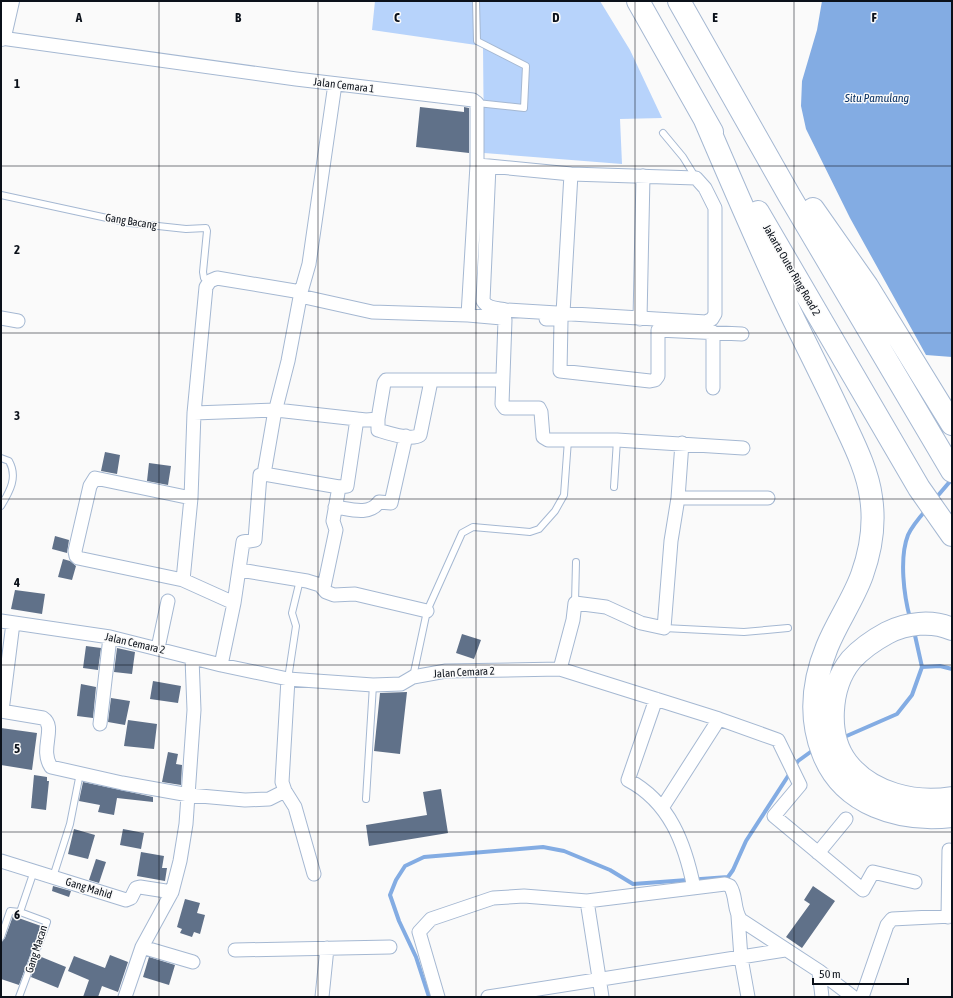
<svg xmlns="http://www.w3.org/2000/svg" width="953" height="998" viewBox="0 0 953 998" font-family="'Asap Condensed',sans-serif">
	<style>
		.green { fill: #b7d3fb }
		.water { fill: #83ace3 }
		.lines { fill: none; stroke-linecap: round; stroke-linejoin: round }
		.stream { stroke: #83ace3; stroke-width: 4 }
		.building { fill: #607189 }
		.lane-casing { stroke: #a5b8d2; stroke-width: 8 }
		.street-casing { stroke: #a5b8d2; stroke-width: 15 }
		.primary-casing { stroke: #a5b8d2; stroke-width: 22 }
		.highway-casing { stroke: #a5b8d2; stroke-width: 24 }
		.lane { stroke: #fff; stroke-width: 6 }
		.street { stroke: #fff; stroke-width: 13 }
		.primary { stroke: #fff; stroke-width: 20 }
		.highway { stroke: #fff; stroke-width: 22 }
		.grid { fill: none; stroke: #0b111a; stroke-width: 1; stroke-opacity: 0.55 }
		.labels { text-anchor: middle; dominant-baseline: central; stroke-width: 3; stroke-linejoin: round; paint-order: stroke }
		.street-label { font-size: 11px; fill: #0b111a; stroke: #fafafa }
		.water-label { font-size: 12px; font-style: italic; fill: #0b3365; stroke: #fafafa }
		.grid-label { font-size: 13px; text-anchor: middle; font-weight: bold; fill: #0b111a; stroke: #fafafa; stroke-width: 3; stroke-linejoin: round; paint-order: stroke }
	</style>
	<rect width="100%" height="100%" fill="#fafafa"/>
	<!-- green -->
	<path class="green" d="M375,1H600L630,50L662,118L620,119L622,164L484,153L483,46L372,30Z"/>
	<!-- water -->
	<path class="water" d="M822,1H952V357L926,355L850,218L806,129L801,106L802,81L817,30Z"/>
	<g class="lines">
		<!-- stream -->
		<path class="stream" d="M935,499L952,479
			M910,618C904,596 899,558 908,535C912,526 919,518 926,510
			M922,667L940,666L952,669
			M842,738L897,714L912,695L922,667L914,631
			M794,767L798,761L816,748
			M429,997L416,957L399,921L390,895L396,880L405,866L424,857L543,847L564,851L610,870L633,884L728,877L733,870L746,841L790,773"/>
	</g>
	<!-- building -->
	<path class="building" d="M420,107L464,112V107L469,108V153L416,147Z
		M105,452L120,455L117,474L101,471Z
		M149,463L171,466L168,485L147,481Z
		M55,536L69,540L67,553L52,549Z
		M63,559L70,561L76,566L72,580L58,577Z
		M15,590L45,594L42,614L11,609Z
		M462,634L481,640L474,659L456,653Z
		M86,646L101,648L98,670L83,668Z
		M117,648L135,652L132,674L114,672Z
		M153,681L181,686L178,703L150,699Z
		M81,684L96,687L93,718L77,716Z
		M407,692L400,754L374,751L380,693Z
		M111,698L130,701L125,725L108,722Z
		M128,720L157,724L154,749L124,746Z
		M1,728L37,733L32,770L1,765Z
		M168,752L178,754L176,764L182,765L181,785L162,782Z
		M34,775L47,777V781H49L46,810L31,808Z
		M83,782L153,797V802L117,798L114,815L98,812L100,805L79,801Z
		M441,789L448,833L369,846L366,825L427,815L423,792Z
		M74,829L95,835L88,859L68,854Z
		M123,829L144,833L141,849L120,845Z
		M141,852L164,856L162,868H167L165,881L137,876Z
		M96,859L106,862L99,883L89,880Z
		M53,886L71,891L69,897L52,891Z
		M813,886L835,901L802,948L786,937L810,904L804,900Z
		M185,899L200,903L197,913L205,915L200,934L194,932L192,937L180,933L182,929L177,927Z
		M13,916L41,926L19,985L1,979V943L5,938Z
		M110,955L128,962L118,992L102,986L98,997H83L89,980L68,971L74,956L105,968Z
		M39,956L66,967L58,988L31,977Z
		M149,957L175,965L169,985L143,977Z"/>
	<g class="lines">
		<defs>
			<path id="lane" d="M476,1L477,41L526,66L524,108L477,103
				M663,133L683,157L696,178
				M1,195L130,223L186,229L206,228L207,231L203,272L204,278L210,281
				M1,458L9,461C18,477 10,491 1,506
				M614,487L617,440
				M575,603L576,562
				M664,628L744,632L788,628
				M413,677L427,611L462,533L473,527L530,532L539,529L555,511L564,495L568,440
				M288,679L296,626L292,613L300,580
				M366,799L373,685
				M53,877L70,824L80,773
				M1,937L10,911L20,912
				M19,997L47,922L20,912L34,871"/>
			<path id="street" d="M1,38L296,79L473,100L477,103V165L468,315
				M477,165L489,166L571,174L696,178L705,188L715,208V314L712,319L706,322L506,310C497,308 488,309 483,301L489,166
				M300,296L372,312L468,315L502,318L505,320L502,404L505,408H539L541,412L543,437L548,440H617L743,448
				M563,313L571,174
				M1,318L18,321
				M546,319H559L561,321L560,371L650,381L655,380L658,376V330L742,334
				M640,319L643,176
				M713,388V332
				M194,413L276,410L366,420L378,419L384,383L386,380H502
				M378,419V430C388,433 411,441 420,435L431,381
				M264,474L339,487
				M191,498L95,478L90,486L75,551L76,556L78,558L183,580L234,603
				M678,498H768
				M335,507C350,509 369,516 379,502L391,503L406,436
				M240,570L307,581L320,585L326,592L334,595L355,594L427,611
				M183,580L191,498L194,413L206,287L210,281L217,278L301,292
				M324,587L336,530L333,521L339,487L347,486L357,419
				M1,621L110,637L221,665L288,679L373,685L401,684L413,677L446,671L560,669L719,719L778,740L800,785L774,816L863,890L873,872L915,882
				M158,648L168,601
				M221,665L234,603L243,542L255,540L260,475L264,474L274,416L288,361L301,292L309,264L335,84
				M560,669L573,620L575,603L606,607L641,623L664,628L671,541L678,498L682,443
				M656,699L628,780C670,802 685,844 694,888
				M1,711L43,718C57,727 39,749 51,767L122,783L189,795L245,800L269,799L285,791L282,782L288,679
				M2,711L13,623
				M100,724L110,637
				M285,791L295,807L314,874
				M662,808L719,719
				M818,853L846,819
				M1,861L126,900L131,898L136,888L140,887L172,892
				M587,901L602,997
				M738,916L741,958L748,997
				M948,917L949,850
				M142,947L193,962
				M235,950L390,947
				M819,971L822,997
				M125,997L142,947L172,892L180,861L186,824L194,710L192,658
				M322,997L327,948
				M438,997L419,932L431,919L493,898L524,896L587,901L725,884L730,886C737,896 733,910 741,920L819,971L853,997
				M488,997L785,950
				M862,997L887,925L892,919L952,916"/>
			<path id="primary" d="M1,36L9,1"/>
			<path id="highway" d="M638,1L712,132
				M679,1L789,195L952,471
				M705,120C734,187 762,254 794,320C812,356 830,392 847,429C857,450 868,474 871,497C875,523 871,550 862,575C853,600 837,622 827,647C813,681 809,717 823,753C843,805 900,822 952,816
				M813,209L867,286L952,424
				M758,212L919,488L952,535
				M952,629C932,620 906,623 887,633C874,640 861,649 851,660C829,687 826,736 847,763C871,794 915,804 952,798"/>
		</defs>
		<!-- lane casing -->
		<use href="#lane" class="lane-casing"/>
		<!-- street casing -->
		<use href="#street" class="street-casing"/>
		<!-- primary casing -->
		<use href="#primary" class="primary-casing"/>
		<!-- highway casing -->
		<use href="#highway" class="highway-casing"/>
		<!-- lane -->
		<use href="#lane" class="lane"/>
		<!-- street -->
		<use href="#street" class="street"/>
		<!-- primary -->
		<use href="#primary" class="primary"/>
		<!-- highway -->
		<use href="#highway" class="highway"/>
	</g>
	<!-- grid -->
	<path class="grid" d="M159,1V997M318,1V997M476,1V997M635,1V997M794,1V997M1,166H952M1,333H952M1,499H952M1,665H952M1,832H952"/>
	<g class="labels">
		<!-- street labels -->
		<g class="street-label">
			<text transform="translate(344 85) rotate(7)">Jalan Cemara 1</text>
			<text transform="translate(131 221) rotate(9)">Gang Bacang</text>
			<text transform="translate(792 270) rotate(60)">Jakarta Outer Ring Road 2</text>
			<text transform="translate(135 643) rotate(13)">Jalan Cemara 2</text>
			<text transform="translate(464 672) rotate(-3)">Jalan Cemara 2</text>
			<text transform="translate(89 888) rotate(17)">Gang Mahid</text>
			<text transform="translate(36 949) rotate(-72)">Gang Macan</text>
		</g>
		<!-- water labels -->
		<g class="water-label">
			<text x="877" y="98">Situ Pamulang</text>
		</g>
	</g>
	<g class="grid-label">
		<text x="79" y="22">A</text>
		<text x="238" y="22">B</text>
		<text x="397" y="22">C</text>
		<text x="556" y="22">D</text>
		<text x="715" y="22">E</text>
		<text x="874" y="22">F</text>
		<text x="17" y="88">1</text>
		<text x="17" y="254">2</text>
		<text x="17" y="420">3</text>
		<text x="17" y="587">4</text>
		<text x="17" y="753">5</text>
		<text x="17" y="919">6</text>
	</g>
	<!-- border -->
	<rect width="953" height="998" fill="none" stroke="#0b111a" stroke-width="4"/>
	<!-- scale -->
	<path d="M813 978v6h95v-6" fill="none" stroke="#0b111a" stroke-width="2"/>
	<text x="819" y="978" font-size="12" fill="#0b111a" stroke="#fafafa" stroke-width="3" paint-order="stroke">50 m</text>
</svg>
